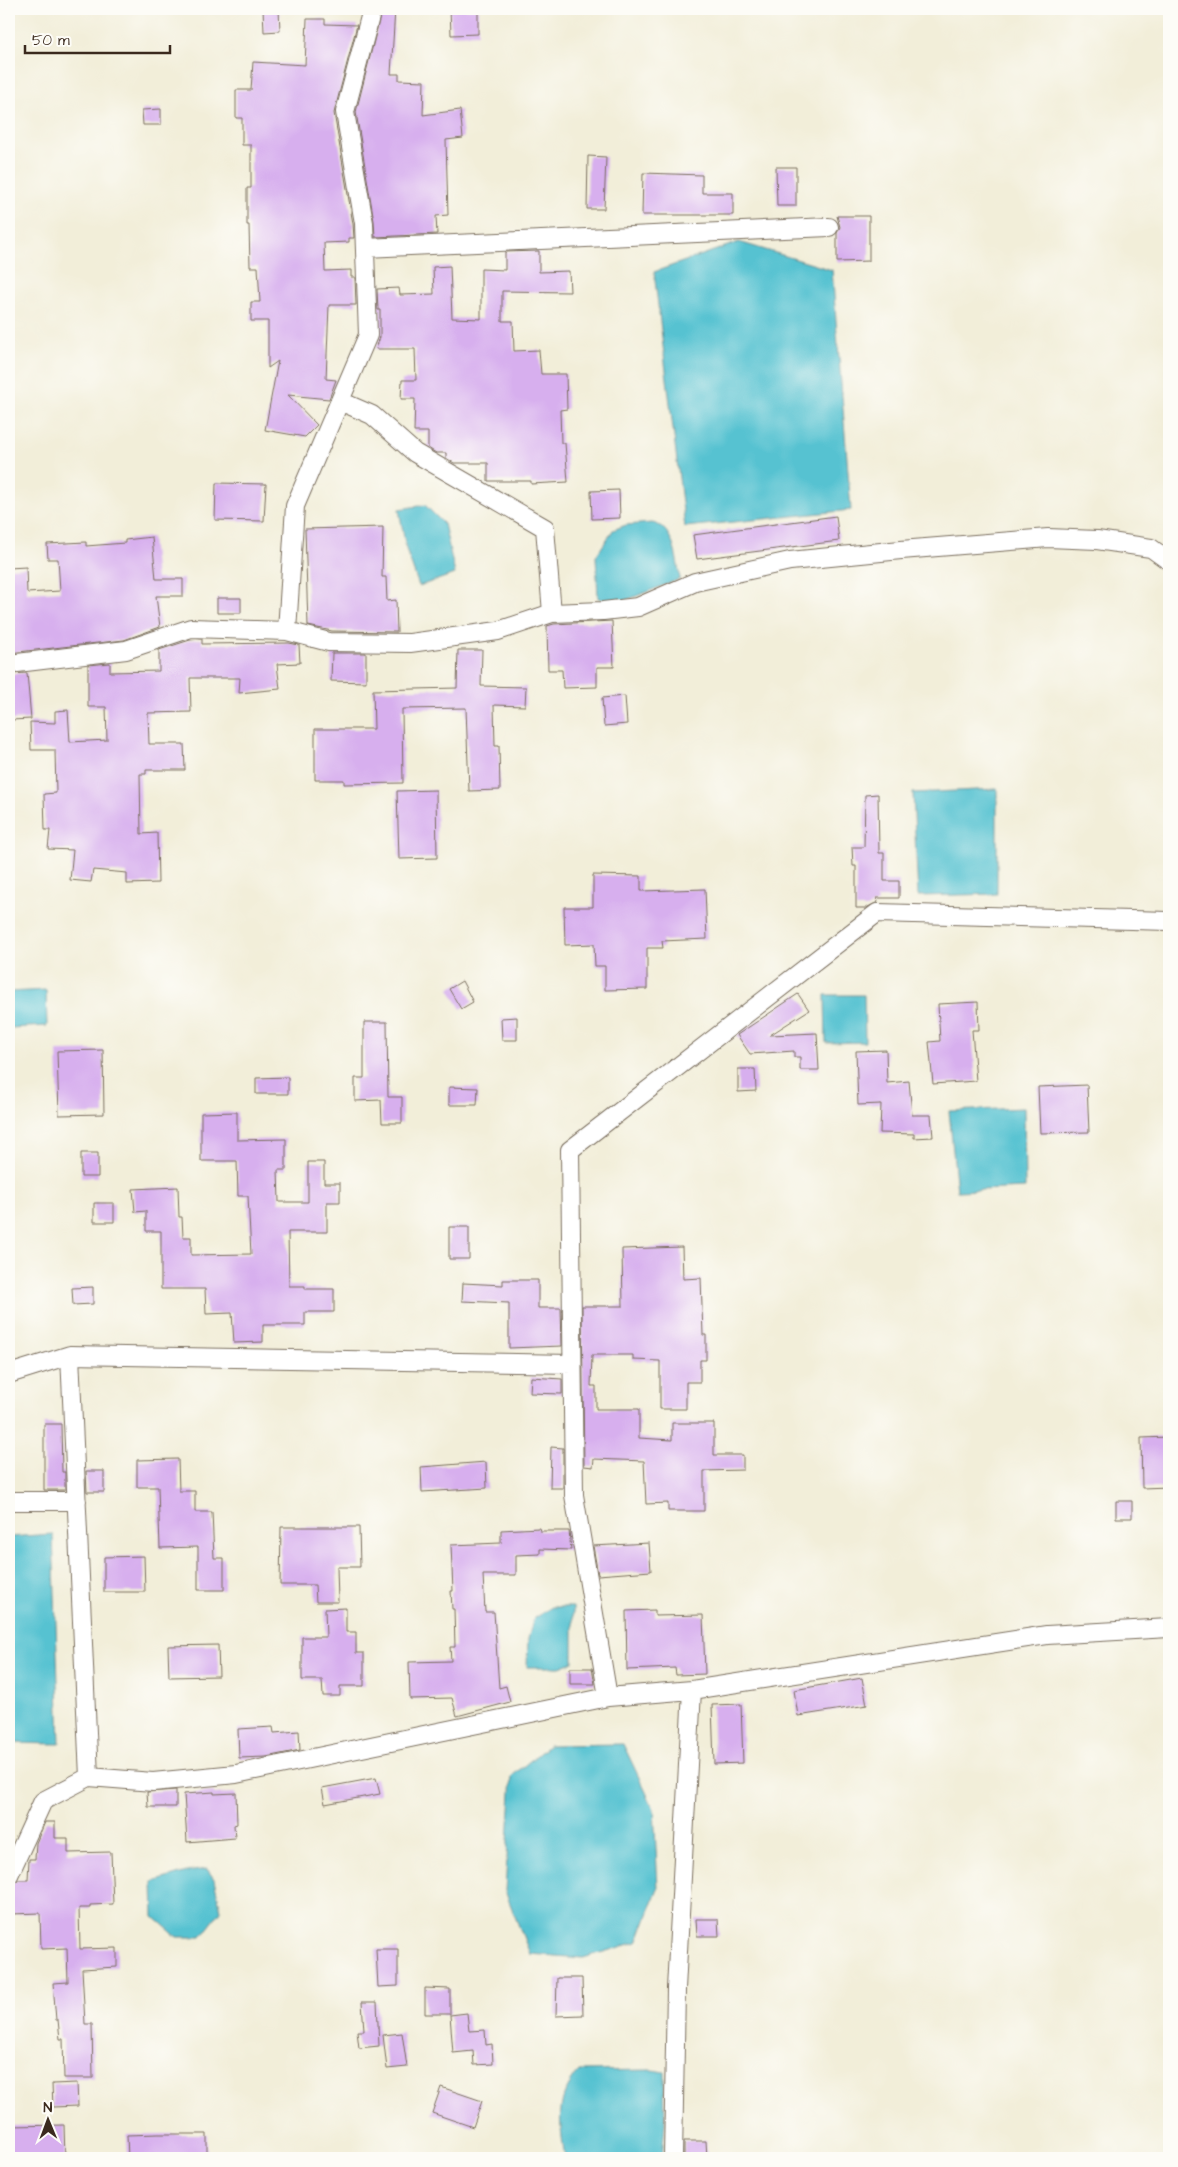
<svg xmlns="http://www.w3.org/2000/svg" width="1178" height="2167" viewBox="0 0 1178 2167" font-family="'Architects Daughter',sans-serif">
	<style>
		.water { fill: #57c2d1; stroke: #497678 }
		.building { fill: #d7afee }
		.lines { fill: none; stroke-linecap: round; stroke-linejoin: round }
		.street-casing { stroke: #7b6f5f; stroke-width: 20 }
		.street { stroke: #fff; stroke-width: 18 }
	</style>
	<rect width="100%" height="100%" fill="#fdfcf7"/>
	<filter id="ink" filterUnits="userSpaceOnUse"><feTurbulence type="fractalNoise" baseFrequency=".02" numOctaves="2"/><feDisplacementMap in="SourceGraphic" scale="10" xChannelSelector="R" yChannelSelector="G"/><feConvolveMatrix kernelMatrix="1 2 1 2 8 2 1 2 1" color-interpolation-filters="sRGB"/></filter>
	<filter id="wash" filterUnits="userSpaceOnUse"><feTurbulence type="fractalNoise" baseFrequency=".0096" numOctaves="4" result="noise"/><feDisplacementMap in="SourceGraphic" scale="20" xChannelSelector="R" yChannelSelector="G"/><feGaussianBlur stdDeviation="1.12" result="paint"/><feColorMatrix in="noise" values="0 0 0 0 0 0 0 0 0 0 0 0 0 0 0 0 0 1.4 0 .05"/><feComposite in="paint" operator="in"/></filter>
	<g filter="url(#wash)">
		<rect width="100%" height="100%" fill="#f2eed9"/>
		<!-- water -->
		<path class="water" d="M739,242L832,270L851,510L685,527L654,272Z
			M425,505L444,524L455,574L419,586L406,549L399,509Z
			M652,523C674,526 677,560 680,579L616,604L598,598L596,556L613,530L626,525Z
			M997,789V894L918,896L913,793Z
			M46,990L47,1026L9,1028V992Z
			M825,995H864L865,1042L826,1043Z
			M1024,1108L1025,1188L957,1191L949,1111Z
			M53,1534L60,1744L9,1743V1537Z
			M552,1607H573V1662L560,1667H527L528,1639L534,1618Z
			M623,1744L654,1809L658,1889L637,1942L583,1958L530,1954L505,1891L512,1776L549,1745Z
			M207,1869L214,1879L221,1911L201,1937H177L154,1917L153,1882L187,1872Z
			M653,2070L664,2072L665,2123L662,2158H565C560,2123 554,2100 579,2071Z"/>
		<g id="blocks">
			<!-- building -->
			<path class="building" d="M263,9H279L280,31L264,32Z
				M382,9H395L391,74H399V80L424,81L423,115L460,110L463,138L446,140L448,215L436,216L437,234L375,237L374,221L356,112Z
				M450,9H478V34L451,35Z
				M307,19H325V24L357,25L334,113L353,224L354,238H349V242L324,243L325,271L351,270V277H355L356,305H329L326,379L336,380L329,399L288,395L317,425L305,437L265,430L278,361L268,368V321H251V302H260L258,267H250L249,225H247V188H251V145H242V118H236V90H251L253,62L305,65Z
				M161,109V125H143L142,110Z
				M588,156L606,157L604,209H587Z
				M776,167H796V206H777Z
				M643,173L702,175V193H733V215H642Z
				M837,216H869V261L837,262V233L840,227Z
				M539,251V272L569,271L570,292L502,291V321H513L514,351L539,350L541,374H566L567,409L560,410L561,443H565L568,482L531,484V481H488V463H454L446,458V453H436L428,448V432H414L415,399H401L402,380H416L415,349H376L380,337V310H378L377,289L399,288L400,295L434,294L433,267L450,266L452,318L481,319V269L505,270V252Z
				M216,483L266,484L264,521L215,520Z
				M619,490L620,518L592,519L591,491Z
				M836,516L839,541L697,559L693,535Z
				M383,527L382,577H386L387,601L396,600L397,632L332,631L308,626L305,529Z
				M152,537L156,579H183V596H156L160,627L124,640L9,653V568L26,567L27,593L60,591L58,559H48L47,544L86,542V546L125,543V540Z
				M217,598H241V613H217Z
				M612,621L614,667H597V687L563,688L562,670H548L547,626L554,624Z
				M202,639V644L289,643L299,645L300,663L277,664L280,689L239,693L240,678H190L191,712L148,713L149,744H184L185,770H146V774H140L141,834L157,833L158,883L127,884V873L93,870L91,882L70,880L73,850L48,849L50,830H45L44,794L56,793L55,750H31L30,722L55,723V711L68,710L70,742L107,740L106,707H88V665L110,663V672L159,671V650L190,640Z
				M458,650H482L481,686L526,687L525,706L494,705L495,746H499L500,790L469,791L466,708L402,709L403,783L344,784V780H315V729H374L373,690L457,688Z
				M332,653H366V682L331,681Z
				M27,673L31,719L11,720L9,674Z
				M625,696L627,724L604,726L602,698Z
				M436,790L437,858L399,859L397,791Z
				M878,794L879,853H884V881H899V898H877L878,902L866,908H856V866H853L852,847H864L865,795Z
				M593,875L641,876V891L705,889L707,939L662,941L663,948H647V989L605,990V966H595L594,944L565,945L564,907H593Z
				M462,981L473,1002L461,1009L449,989Z
				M798,994L809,1010L770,1035L817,1033L819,1070H800V1057H794V1051L750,1054L737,1035Z
				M978,1002L979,1030H972L976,1081L933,1084L929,1042L940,1041L938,1004Z
				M517,1017V1040H502L501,1018Z
				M364,1022H387L388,1097H402V1123H382L381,1100L355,1101V1078H364Z
				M103,1050L104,1114L59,1115L57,1051Z
				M886,1050L887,1083L909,1081L912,1115H931L933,1137L914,1138V1134L880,1133L881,1104L858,1105L856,1051Z
				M738,1069H755L756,1091L738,1092Z
				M288,1077V1094H256V1078Z
				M1087,1085L1089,1132L1040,1133L1038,1087Z
				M449,1087L478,1088L477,1105H449Z
				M237,1112V1140L286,1139V1170H278L279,1202H308V1162H324V1183H340V1202H327V1232H288L289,1286H305V1289H334V1312H305V1325H263V1342L234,1343L232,1313L206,1314L205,1289H161V1231H146V1211L135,1212L133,1189L178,1187L179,1217H182L183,1237H191V1255L251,1254L248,1196H238L237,1161H201V1113Z
				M81,1153H98V1177H81Z
				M94,1203H114V1222H94Z
				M449,1227H469V1259H449Z
				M682,1247L683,1279L701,1278L703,1335H706V1360H700V1382H686V1409H660V1361L633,1360V1355H592L591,1386H596V1409H639V1438L672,1440V1423H714V1455H743V1470L704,1471V1511H668V1503L646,1504L644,1461L594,1459L593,1467L584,1466L582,1306H623L622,1249Z
				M503,1280H538V1308H561L562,1346L509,1348V1303L462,1301L463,1283L503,1285Z
				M93,1287V1304L73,1305L72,1288Z
				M531,1377L562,1379V1394L530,1393Z
				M44,1424H61L62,1472H65V1490H44Z
				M1169,1437V1487L1142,1488L1141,1438Z
				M551,1447L563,1448V1488H550Z
				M178,1459L179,1491H195V1512H212L214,1558H224V1590H198V1547L160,1548L158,1487H137V1460Z
				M486,1462L487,1488L422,1492L421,1467Z
				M86,1471H104V1492H87Z
				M1116,1501H1132V1518H1116Z
				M281,1527H359L360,1567H337L338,1602H316L315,1585H280Z
				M539,1528L540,1531H569L571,1550L540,1549V1554L516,1555V1575H483L485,1612H494L499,1688L506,1686L510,1702L457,1716L452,1698L410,1699L409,1662L451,1661L450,1647H455L454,1609H452L451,1591H453L451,1545L501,1543V1530Z
				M649,1543L651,1571L598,1575L593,1546Z
				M144,1556L145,1592H104V1557Z
				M346,1608V1632H356V1653H364V1686H340V1696H323L322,1680H302V1637H326L325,1609Z
				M655,1610V1616L703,1615L705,1674L676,1675L675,1668L627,1670L626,1611Z
				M218,1645L219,1676L169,1677L168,1646Z
				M570,1668H592L595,1684H570Z
				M862,1678L867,1705L798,1716L794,1690Z
				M741,1704L743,1763L714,1764L712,1705Z
				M273,1727L274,1733L299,1731L300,1750L266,1757L239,1758L238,1729Z
				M376,1778L380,1794L325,1804L322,1788Z
				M176,1790V1807H148L147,1792Z
				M214,1792V1794L236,1793L237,1824L234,1825L235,1838L187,1842L184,1794Z
				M45,1822H55V1838H68V1853L111,1852L113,1904L90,1905V1908H79L80,1949L117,1948V1967L82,1969L85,2024H92L93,2078H64L63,2039H60L58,2020H56L53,1983L68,1982L67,1948L41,1949L40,1913L11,1914L10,1885L18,1880H28L29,1859H35L36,1843Z
				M696,1919H718L719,1936H697Z
				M376,1949H398V1986L378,1987Z
				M557,1978H582L583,2015L556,2016Z
				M425,1988L450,1989V2014H425Z
				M362,2002H377L379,2046L359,2048L357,2031H364Z
				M467,2013L469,2031L485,2030L486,2045L492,2044L493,2064L474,2065L473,2051L453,2053L450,2015Z
				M402,2033L407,2067L387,2069L383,2035Z
				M77,2083L78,2106L53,2107L52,2084Z
				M441,2087L482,2101L473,2127L432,2113Z
				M64,2125L65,2158H10V2126Z
				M158,2134H207V2158H128L127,2135Z
				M684,2141H706L707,2158H684Z"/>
		</g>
	</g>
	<g filter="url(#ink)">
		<use href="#blocks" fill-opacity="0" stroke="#7b6f5f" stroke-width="1"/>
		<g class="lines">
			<defs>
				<path id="street" d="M365,248L829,227
					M340,401L372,415L415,453L545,528L552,613L603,611L638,607L695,582L790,561L901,550L1048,538L1097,540L1151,548L1169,561
					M287,631L329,642L410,643L498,631L552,613
					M9,664L126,650L191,628L287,631L295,506L368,335L364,223L345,112L372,9
					M1169,921L877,913L570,1150L574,1495L608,1697L692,1690L1047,1635L1169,1628
					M9,1374L70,1355L572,1364
					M9,1501H77
					M89,1777L153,1782L236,1774L608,1697
					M9,1875L43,1801L89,1777L70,1355
					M673,2158L676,1989L692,1690"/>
			</defs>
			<!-- street casing -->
			<use href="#street" class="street-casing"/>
			<!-- street -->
			<use href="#street" class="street"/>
		</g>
	</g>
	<!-- margin -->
	<rect width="1178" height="2167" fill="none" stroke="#fdfcf7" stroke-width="30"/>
	<!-- north arrow -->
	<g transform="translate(48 2120) rotate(359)" stroke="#fdfcf7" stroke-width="4" paint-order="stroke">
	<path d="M0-4L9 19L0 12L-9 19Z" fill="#3b2a1e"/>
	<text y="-8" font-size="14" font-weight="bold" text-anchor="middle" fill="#3b2a1e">N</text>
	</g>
	<!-- scale -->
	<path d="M25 45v8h145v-8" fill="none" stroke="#3b2a1e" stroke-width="2.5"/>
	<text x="32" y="45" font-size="15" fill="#3b2a1e" stroke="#fdfcf7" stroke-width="4" paint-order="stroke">50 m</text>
</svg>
